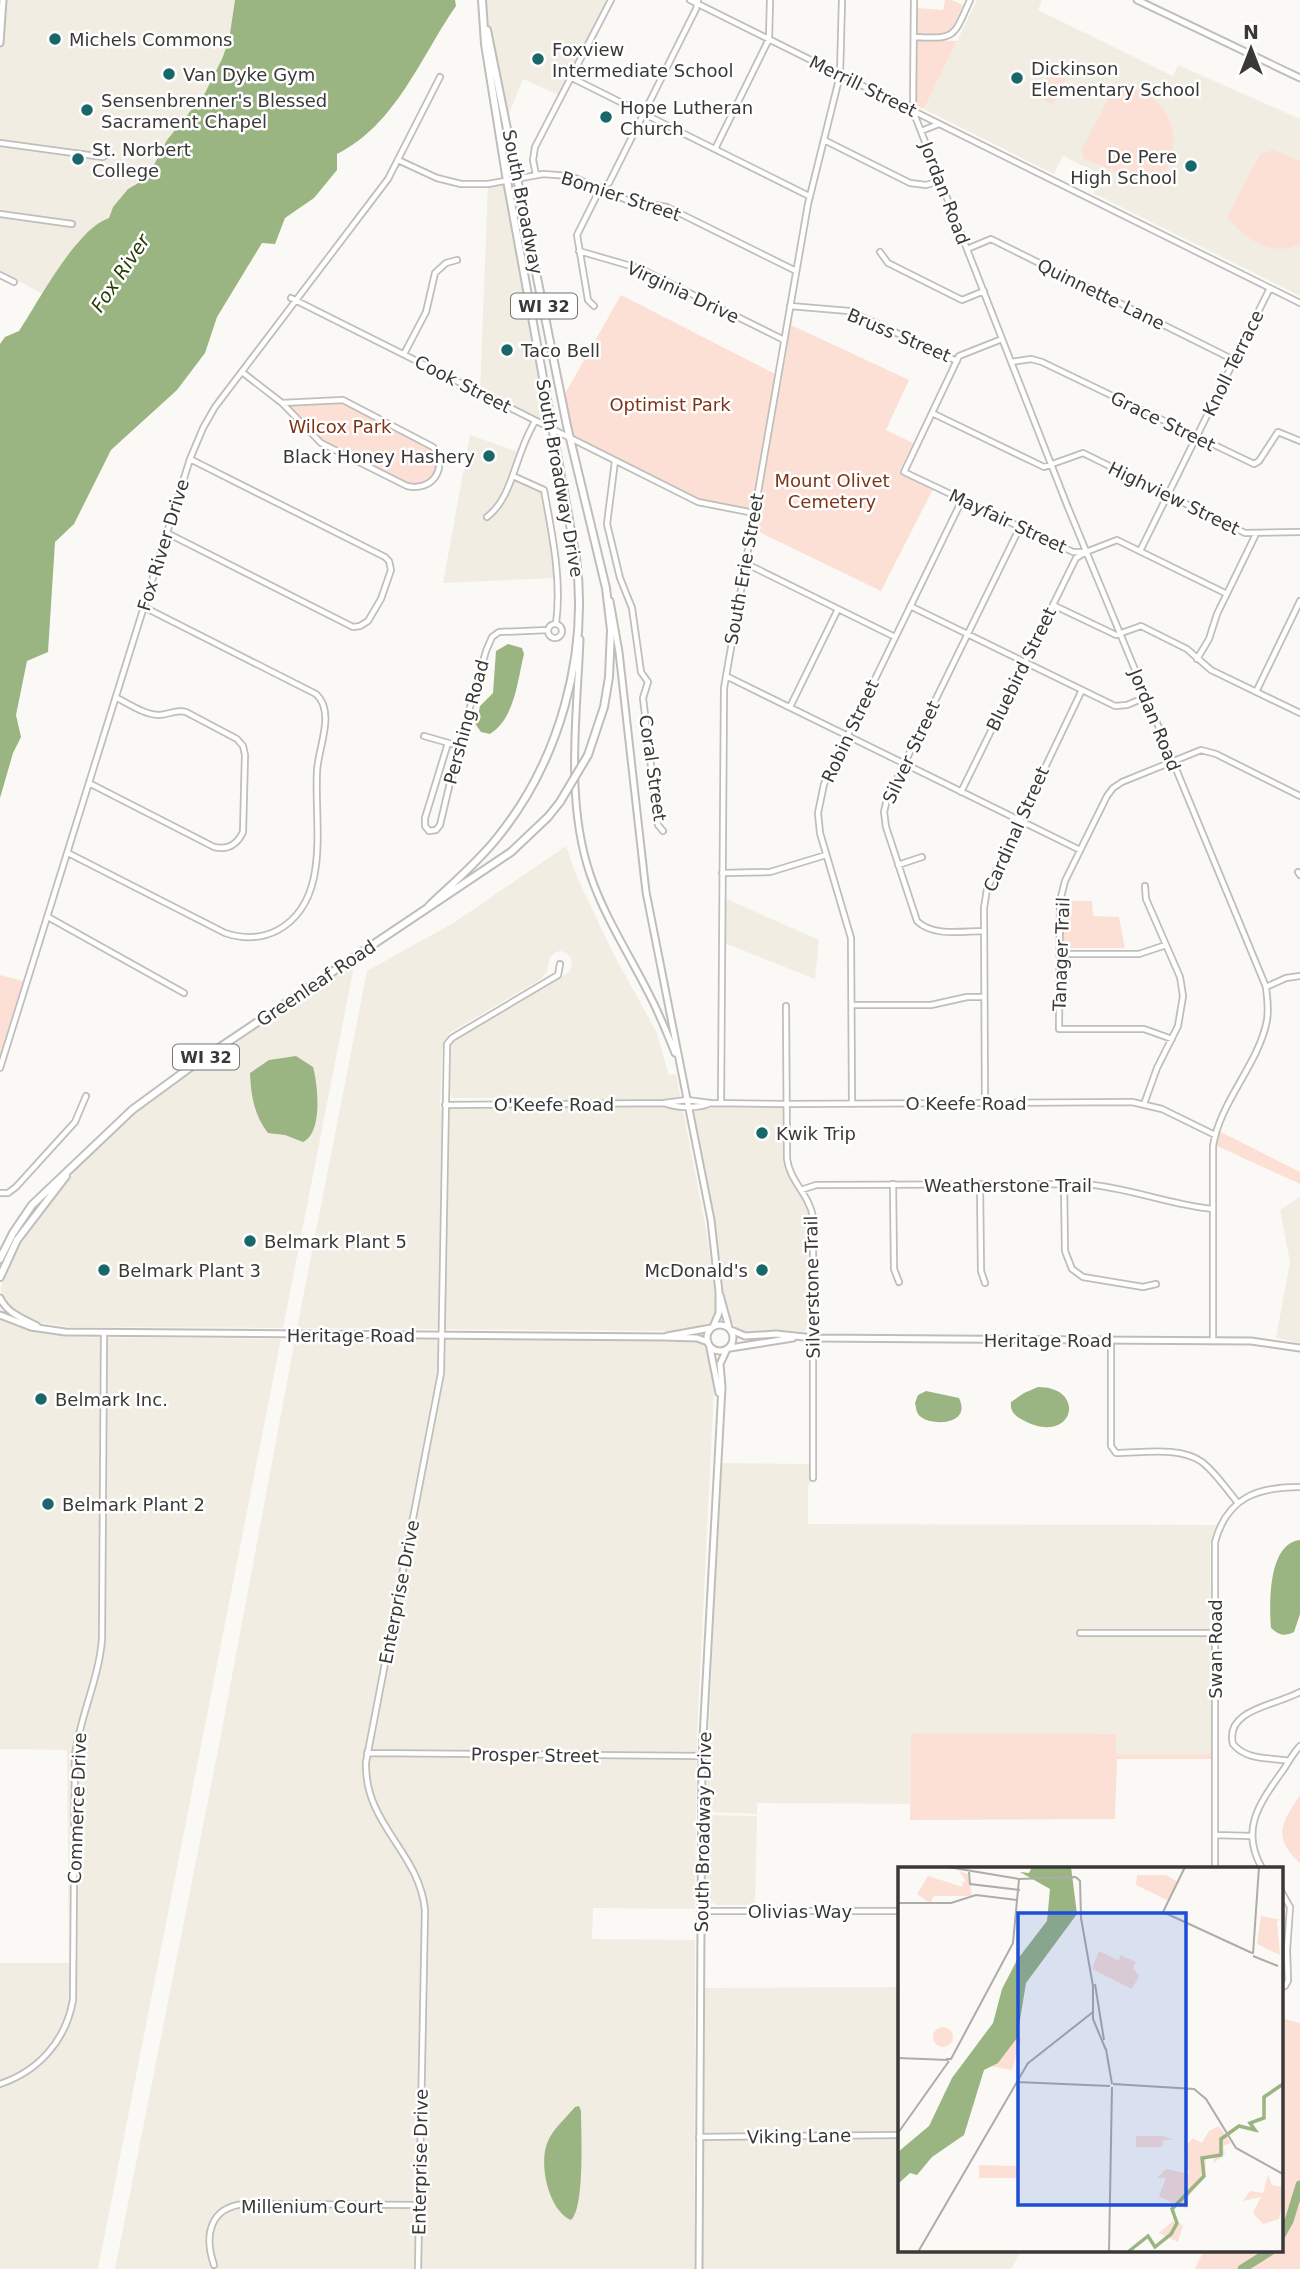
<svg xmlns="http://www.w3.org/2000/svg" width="1300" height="2269" viewBox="0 0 1300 2269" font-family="'DejaVu Sans',sans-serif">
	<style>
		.built { fill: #f2ede3; fill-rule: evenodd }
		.green { fill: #fce0d5 }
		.water { fill: #9ab581 }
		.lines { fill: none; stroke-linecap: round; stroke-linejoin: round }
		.river { stroke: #9ab581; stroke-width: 9 }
		.minor-casing { stroke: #bfbeba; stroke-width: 8 }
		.tertiary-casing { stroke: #bfbeba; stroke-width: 9 }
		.secondary-casing { stroke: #bfbeba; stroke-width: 9 }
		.primary-casing { stroke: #bfbeba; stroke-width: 10 }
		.minor { stroke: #fff; stroke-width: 4.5 }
		.tertiary { stroke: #fff; stroke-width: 5 }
		.secondary { stroke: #fff; stroke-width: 5 }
		.primary { stroke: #fff; stroke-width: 6 }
		.primary-bridge-casing { stroke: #bfbeba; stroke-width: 10; stroke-linecap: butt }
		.primary-bridge { stroke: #fff; stroke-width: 6 }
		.poi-dot { fill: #196768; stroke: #fff; stroke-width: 2.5 }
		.labels { text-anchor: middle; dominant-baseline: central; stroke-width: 5; stroke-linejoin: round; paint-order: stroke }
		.shield { fill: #fff; stroke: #757474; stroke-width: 2 }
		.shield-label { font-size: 16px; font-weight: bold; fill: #3a3938 }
		.poi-label { font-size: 18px; fill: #3a3938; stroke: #fff; text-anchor: start }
		.street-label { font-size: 18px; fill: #3a3938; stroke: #fff }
		.park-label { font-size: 18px; fill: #7d3516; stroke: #fff }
		.water-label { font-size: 19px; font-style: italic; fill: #253d02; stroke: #fff }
		.inset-river { fill: none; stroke: #9ab581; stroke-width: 3.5 }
		.inset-road { fill: none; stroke: #aeaca9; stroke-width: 2 }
		.view { fill: #1d4ed8; fill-opacity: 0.15; stroke: #1d4ed8; stroke-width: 3.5 }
		.inset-edge { fill: none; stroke: #3a3938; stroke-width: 3.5 }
	</style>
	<rect width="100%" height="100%" fill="#fbf9f5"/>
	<!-- built -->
	<path class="built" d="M0,0H235L229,40L222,59L205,93L167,140L147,178L128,189L113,207L109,218L78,241L43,294L0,271Z
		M482,0H611L561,96L523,79L506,121L485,22Z
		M977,0H1042L1038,10L1173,76L1178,65L1300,119V296L1093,193L1102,175L1063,156L1054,174L924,109Z
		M507,180L552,429L480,393L488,184Z
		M470,435L521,453L513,476L544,490L556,578L443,583Z
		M566,846L577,877L612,951L656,1031L669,1075L676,1074L707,1234L717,1311L714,1321L706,1326L672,1331L297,1328L367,971L455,922ZM561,951L567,953L572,960V965L569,972L456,1040L448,1034L541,979L547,971L550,957L556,952ZM442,1048L451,1050L450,1094L452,1098H556V1108L440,1109Z
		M722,897L819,940L815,979L722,942Z
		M356,956L283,1328L68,1327L37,1322L11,1310L2,1298L1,1289L5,1268L21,1238L40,1213L63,1188L88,1152L132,1110Z
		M687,1103L708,1108L721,1105L786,1104L788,1167L812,1209L814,1293L810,1325L804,1332L775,1330L750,1333L737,1328L730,1320L719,1292L715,1251Z
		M1300,1197V1343L1276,1338L1290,1262L1280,1210Z
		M0,1317L39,1333L69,1337L281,1339L98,2269H0V1963H69L67,1750L0,1749Z
		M295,1339L692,1340L701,1342L706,1347L714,1379V1390L697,1734L695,1909L593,1908L592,1939L695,1940L694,2269H115L221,1735Z
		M717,1463L813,1464V1478L808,1486V1524L1216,1525L1210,1544L1211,1754H1116V1735L911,1733L910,1804L757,1803V1814L706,1812L717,1530Z
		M706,1815L757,1816L755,1905H717L705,1899Z
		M899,1987V2250H1022L1011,2269H703L705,1988Z"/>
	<!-- green -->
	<path class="green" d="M945,0H952L963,5L949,36L917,35V8L943,10Z
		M917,40L957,41L924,109L915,106Z
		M1050,70L1066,79L1053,104L1037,96Z
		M1117,82C1130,87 1142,90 1153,98C1182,122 1177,160 1156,188L1084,159L1082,149Z
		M1273,150L1300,161V244C1271,258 1245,239 1227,217L1260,154Z
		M621,295L777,375L754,513L698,502L570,438L562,399Z
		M791,325L909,380L886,430L913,443L899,472L933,489L881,591L755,530Z
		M343,400L429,444L439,456L436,478L416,488L321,443L282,403Z
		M1063,901H1092L1093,916L1119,917L1125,948H1066L1062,944Z
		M0,975L23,981L0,1055Z
		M1219,1131L1300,1172V1184L1217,1146Z
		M911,1733L1116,1734V1754H1211V1759H1117L1115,1819L910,1820Z
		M1300,1795V1863C1272,1837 1281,1824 1300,1795Z
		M1281,2018L1300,2023V2269H1195L1202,2254L1201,2250H1281Z"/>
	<!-- water -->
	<path class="water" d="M235,0H455L456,6C421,56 396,125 337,154V170L314,198L285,218L275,244L262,243L217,317L205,353L177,390L111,450L74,524L55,542L48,652L27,661L16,715L21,737L13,753L0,798V344L5,337L19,331C39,301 76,229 109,218L113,207L128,189L147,178L167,140L205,93L222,59L229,40Z
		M508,644L522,648L524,654C517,682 515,718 490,734L481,732L476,725L480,706L493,693L496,651Z
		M296,1056L313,1067C318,1085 323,1133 303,1142L285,1135L268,1133C254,1115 251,1095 250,1073L269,1060Z
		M1038,1387C1089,1387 1073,1449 1021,1419C1014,1415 1010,1411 1011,1402L1024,1393Z
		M926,1391L959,1398C973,1428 925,1426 918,1414C916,1411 916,1407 915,1403L918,1395Z
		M1300,1540V1614L1294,1632C1284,1637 1279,1635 1271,1628C1269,1604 1268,1543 1300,1540Z
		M579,2106L581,2111C581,2131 585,2208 571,2220C548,2210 538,2162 548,2141C553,2129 567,2117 575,2107Z"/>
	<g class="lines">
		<!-- river -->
		<path class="river" d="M1281,2235L1289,2221L1300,2185
			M1242,2269L1272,2250"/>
		<defs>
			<path id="minor" d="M690,0L1300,303
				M914,0L913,111L1067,505L1266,987C1267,998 1269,1008 1267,1020C1259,1064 1220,1101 1213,1146V1341
				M914,37C956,39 953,38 970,0
				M572,78L809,196
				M921,131L939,124
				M824,140L910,183L926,185L940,181
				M0,143L103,157L107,155
				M715,149L769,39L770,0
				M398,160L437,178L461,184H488L543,174L570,176L627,200L667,207L796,271
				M536,175L533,160L535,147L611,0
				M0,214L72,224
				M967,249L991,239L1234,360
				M579,251L641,269L784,340
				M880,252L888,263L962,300L984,291
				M0,275L14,282
				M291,298L698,502L754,513
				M594,306L588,300L577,235L600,189L609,183L696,9L698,0
				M790,306L849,311L957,361
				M1002,339L959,356L904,472L1073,552H1086L1117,540L1227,594
				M404,354L426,312L435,273L446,263L457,260
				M1011,362L1031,359L1042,362L1254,464L1259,461L1278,432L1300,441
				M242,372L282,403
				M343,400L433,447C449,468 432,492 407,486L321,443L282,403Z
				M932,413L1044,467L1083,453L1245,533L1300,532
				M615,461L607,524L620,578L632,608L641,672L648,682L643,698L658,825L663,831
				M513,476L544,490C552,534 562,579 556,624
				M487,517C508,501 513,471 523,447C526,438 531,429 535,421
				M167,533L353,627L360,626L368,621L381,599L391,570L389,561L385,557L190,459
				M1140,551L1270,288
				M745,563L895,637
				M1053,605L1116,635L1141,626L1187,649L1211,670L1300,713
				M910,606L1115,706L1127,705L1146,697
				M548 631a7 7 0 1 1 14 0a7 7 0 1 1-14 0Z
				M1197,659L1209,639L1217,614L1256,534
				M726,676L1080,850
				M1256,692L1300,601
				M790,707L838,609
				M424,736L459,746
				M448,743L425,818V826L429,831L436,830L440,825L457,753L486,651L492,637L499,632L548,630
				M89,783L214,847C227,850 237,845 243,832L245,755L243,746L237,739L186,712C175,709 169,715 159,715C145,715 129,704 117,698
				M961,792L1076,558L1086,552
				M68,853L225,933C243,939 261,939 278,930C332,900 314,823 317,771C318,748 336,712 316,694L144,607
				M898,865L922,857
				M1298,872L1300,875
				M722,873L770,872L826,855
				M48,917L184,993
				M984,931C963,931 933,937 917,921L886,827L884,812L887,799L1020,527
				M1059,954H1139L1166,945
				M1266,987L1286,978L1300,976
				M852,1005H931L967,997H984
				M786,1006L787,1159C790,1182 809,1194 813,1217V1478
				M1172,1039L1144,1029H1059L1060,901L1065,881L1107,796L1113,788L1122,782L1201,750L1216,754L1300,796
				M0,1068L190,459L203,428L215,407L388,179L440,77
				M664,1103C676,1108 699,1109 710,1103
				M721,1103L724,688L808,204L840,75L842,0
				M985,1103L984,908L987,889L1082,690
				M852,1104L851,938L820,833L818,813L824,784L962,500
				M1144,1104L1157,1068L1178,1026L1183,996L1180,977L1146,899L1145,886
				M445,1105L664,1103L687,1100L710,1103L786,1104L1132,1102L1162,1109L1215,1135
				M893,1184L894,1269L899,1282
				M980,1184L981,1271L985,1283
				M1064,1184L1065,1251L1072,1269L1083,1277L1143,1287L1156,1284
				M801,1190L816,1185L1084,1184C1128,1187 1169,1205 1213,1209
				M0,1193H8L16,1187L75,1122L86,1096
				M1111,1340V1446L1116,1453C1142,1453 1180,1446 1202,1462C1216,1473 1227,1490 1238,1503
				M1080,1633H1214
				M367,1753L702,1756
				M1289,1761C1270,1757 1247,1761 1233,1744C1224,1709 1278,1705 1300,1692
				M1215,1835L1251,1836
				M1215,1868V1542C1227,1497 1258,1487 1300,1487
				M1262,1868C1240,1830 1259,1804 1281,1773C1288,1764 1292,1754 1300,1746
				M1281,1891L1290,1907L1287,1950L1288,1981L1285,1986L1281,1988
				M702,1911H899
				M0,2084C39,2071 66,2040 73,2000L75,1755C80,1716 99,1679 102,1639L104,1333
				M699,2137L899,2135
				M214,2265C204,2236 209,2207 245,2204L419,2205
				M418,2269L425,1910C419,1851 364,1825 366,1762L441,1373L447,1044L452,1038L558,975L560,964"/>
			<path id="tertiary" d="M1137,0L1300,78"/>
			<path id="secondary" d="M0,43L3,0
				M610,601L619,652L646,892L711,1220L719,1292V1313L713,1327
				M580,639C577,716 565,800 590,874C604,916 629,954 649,994C659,1013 667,1033 675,1053
				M720,1295L729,1328
				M0,1298C8,1314 22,1318 37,1326
				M0,1315L31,1327L65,1332L664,1337L697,1338L708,1342
				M707 1338a13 13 0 1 1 26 0a13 13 0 1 1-26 0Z
				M731,1330L745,1336L776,1334L814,1338L1251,1341L1300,1348
				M667,1336L711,1328
				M710,1348L719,1393
				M730,1348L793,1338
				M699,2269L702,1756L722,1387L720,1364L727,1349"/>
			<path id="primary" d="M487,30L567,426L606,588L611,630L609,677L604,707L588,755
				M429,906C452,884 477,863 497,838C559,762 589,655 576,558L506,175L485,44L482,0
				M0,1259L13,1233L32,1205L132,1110L192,1066L511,852L548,817L560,802
				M0,1277L17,1240L66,1176"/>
		</defs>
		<!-- minor casing -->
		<use href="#minor" class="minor-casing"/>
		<!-- tertiary casing -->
		<use href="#tertiary" class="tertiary-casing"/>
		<!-- secondary casing -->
		<use href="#secondary" class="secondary-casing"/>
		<!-- primary casing -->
		<use href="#primary" class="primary-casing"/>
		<!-- minor -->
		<use href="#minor" class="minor"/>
		<!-- tertiary -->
		<use href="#tertiary" class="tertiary"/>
		<!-- secondary -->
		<use href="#secondary" class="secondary"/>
		<!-- primary -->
		<use href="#primary" class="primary"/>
		<defs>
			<path id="primary-bridge" d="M560,802L588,755"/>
		</defs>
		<!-- primary-bridge casing -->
		<use href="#primary-bridge" class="primary-bridge-casing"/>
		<!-- primary-bridge -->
		<use href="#primary-bridge" class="primary-bridge"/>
	</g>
	<!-- markers -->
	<g class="poi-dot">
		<circle cx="55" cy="39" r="7"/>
		<circle cx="538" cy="59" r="7"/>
		<circle cx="169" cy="74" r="7"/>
		<circle cx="1017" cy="78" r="7"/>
		<circle cx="87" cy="110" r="7"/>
		<circle cx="606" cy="117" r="7"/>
		<circle cx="78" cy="159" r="7"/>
		<circle cx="1191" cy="166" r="7"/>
		<circle cx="507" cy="350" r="7"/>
		<circle cx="489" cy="456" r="7"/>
		<circle cx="762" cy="1133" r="7"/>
		<circle cx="250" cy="1241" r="7"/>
		<circle cx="104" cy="1270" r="7"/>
		<circle cx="762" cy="1270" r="7"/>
		<circle cx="41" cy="1399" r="7"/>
		<circle cx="48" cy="1504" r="7"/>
	</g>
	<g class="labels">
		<!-- shield labels -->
		<g class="shield">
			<rect x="511" y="293.5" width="66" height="25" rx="5"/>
			<rect x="173" y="1044.5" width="66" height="25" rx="5"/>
		</g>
		<g class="shield-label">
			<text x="544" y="306">WI 32</text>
			<text x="206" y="1057">WI 32</text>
		</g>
		<!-- poi labels -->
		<g class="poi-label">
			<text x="69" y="39">Michels Commons</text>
			<text x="552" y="49">Foxview<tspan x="552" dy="21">Intermediate School</tspan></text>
			<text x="1031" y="68">Dickinson<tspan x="1031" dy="21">Elementary School</tspan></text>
			<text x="183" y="74">Van Dyke Gym</text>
			<text x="101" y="100">Sensenbrenner's Blessed<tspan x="101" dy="21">Sacrament Chapel</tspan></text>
			<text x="620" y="107">Hope Lutheran<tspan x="620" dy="21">Church</tspan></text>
			<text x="92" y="149">St. Norbert<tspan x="92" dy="21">College</tspan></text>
			<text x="1177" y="156" text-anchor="end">De Pere<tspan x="1177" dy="21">High School</tspan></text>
			<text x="521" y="350">Taco Bell</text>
			<text x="475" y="456" text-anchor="end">Black Honey Hashery</text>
			<text x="776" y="1133">Kwik Trip</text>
			<text x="264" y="1241">Belmark Plant 5</text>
			<text x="118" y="1270">Belmark Plant 3</text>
			<text x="748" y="1270" text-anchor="end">McDonald's</text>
			<text x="55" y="1399">Belmark Inc.</text>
			<text x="62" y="1504">Belmark Plant 2</text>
		</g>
		<!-- street labels -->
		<g class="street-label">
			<text transform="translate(863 86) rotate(26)">Merrill Street</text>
			<text transform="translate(945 193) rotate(69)">Jordan Road</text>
			<text transform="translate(621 196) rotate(18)">Bomier Street</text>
			<text transform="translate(523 202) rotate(79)">South Broadway</text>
			<text transform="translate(683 292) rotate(25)">Virginia Drive</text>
			<text transform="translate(1101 294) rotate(26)">Quinnette Lane</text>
			<text transform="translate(899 335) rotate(23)">Bruss Street</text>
			<text transform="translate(1233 363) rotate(-64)">Knoll Terrace</text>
			<text transform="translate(463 384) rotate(27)">Cook Street</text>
			<text transform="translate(1163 421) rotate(26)">Grace Street</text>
			<text transform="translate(560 478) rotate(80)">South Broadway Drive</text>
			<text transform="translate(1174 498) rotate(26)">Highview Street</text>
			<text transform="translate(1008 521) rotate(25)">Mayfair Street</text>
			<text transform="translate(163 545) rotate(-73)">Fox River Drive</text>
			<text transform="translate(744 569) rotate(-80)">South Erie Street</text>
			<text transform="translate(1021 669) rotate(-64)">Bluebird Street</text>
			<text transform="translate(1155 720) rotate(68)">Jordan Road</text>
			<text transform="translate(466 722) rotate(-75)">Pershing Road</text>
			<text transform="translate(850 731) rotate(-65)">Robin Street</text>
			<text transform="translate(911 752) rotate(-65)">Silver Street</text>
			<text transform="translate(653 768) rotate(82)">Coral Street</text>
			<text transform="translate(1016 829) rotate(-66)">Cardinal Street</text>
			<text transform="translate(1061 954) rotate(-88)">Tanager Trail</text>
			<text transform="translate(316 983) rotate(-34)">Greenleaf Road</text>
			<text x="966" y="1103">O Keefe Road</text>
			<text x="554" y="1104">O'Keefe Road</text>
			<text x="1008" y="1185">Weatherstone Trail</text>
			<text transform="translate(812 1287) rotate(-91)">Silverstone Trail</text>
			<text x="351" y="1335">Heritage Road</text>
			<text x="1048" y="1340">Heritage Road</text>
			<text transform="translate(399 1592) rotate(-79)">Enterprise Drive</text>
			<text transform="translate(1215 1649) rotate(-90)">Swan Road</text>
			<text transform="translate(535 1755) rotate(1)">Prosper Street</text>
			<text transform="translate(77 1808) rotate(-88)">Commerce Drive</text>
			<text transform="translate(703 1832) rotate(-89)">South Broadway Drive</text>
			<text x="800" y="1911">Olivias Way</text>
			<text transform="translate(799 2136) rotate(-1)">Viking Lane</text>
			<text transform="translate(420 2162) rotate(-89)">Enterprise Drive</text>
			<text x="312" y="2206">Millenium Court</text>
		</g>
		<!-- park labels -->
		<g class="park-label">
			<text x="670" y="404">Optimist Park</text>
			<text x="340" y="426">Wilcox Park</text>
			<text x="832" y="480">Mount Olivet<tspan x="832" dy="21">Cemetery</tspan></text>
		</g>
		<!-- water labels -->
		<g class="water-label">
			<text transform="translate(120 273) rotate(-56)">Fox River</text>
		</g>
	</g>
	<!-- overview -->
	<g transform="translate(898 1867)">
		<rect width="385" height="385" fill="#fbf9f5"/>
		<path d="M61,4L70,7L74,29H36L32,36L19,27L30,9L65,20L64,15H68ZM239,8H268L280,15L271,34L238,18ZM363,49L383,53L379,54L382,88L359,77ZM201,84L221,94L222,88L238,95L235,101L241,109L234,122L194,102ZM35 170a10 10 0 1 1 20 0a10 10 0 1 1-20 0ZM116,172H123L114,203L91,199ZM321,259L333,276L325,279L327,287L316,296V291H308L307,310L290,330L289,342L279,338L272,343L275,336L261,329L268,311H259L268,302L291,307L286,280L295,271L304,276L311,264ZM238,269H264L276,273H265L264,280H238ZM81,298L119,299V311H81ZM370,308L374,318L385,320V334L381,352L365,357L355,346L363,330L345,334L352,324L365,326ZM275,354L285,358L280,375L261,366Z" fill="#fce0d5"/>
		<path d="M134,0H173L179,47L128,116L119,171L100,196L86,203L66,268L34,290L19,308L12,306L0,317V285L31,259L54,211L95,156L104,122L119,93L149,54L152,22L122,5L131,6Z" fill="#9ab581"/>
		<path class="inset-river" d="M230,385L250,369L257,380L273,367L279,356L274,342L306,309L304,291L323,288V272L341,259L357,263L352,256L366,251V230L385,217"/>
		<path class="inset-road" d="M50,0L121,12L178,10M287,0L265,45L354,86M71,5L72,17L122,23M178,10L182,14L183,51L195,119V152L208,183M0,36H53L78,28L119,33M355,87L361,0M355,89L380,99M197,117L206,173M208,182L214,217M0,191L50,193M48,192H53L115,76L121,12M129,197L195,145M119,215L212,219M215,217L296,222L308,232L338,281L385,307M0,266L51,194M20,385L130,196M211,385L214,220"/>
		<path class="view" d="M120,46H288V338H120Z"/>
		<rect width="385" height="385" class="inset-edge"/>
	</g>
	<!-- north arrow -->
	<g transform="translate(1251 49)" stroke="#ffffff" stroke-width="5" paint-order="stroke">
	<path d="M0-5L12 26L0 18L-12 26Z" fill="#3a3938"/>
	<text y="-10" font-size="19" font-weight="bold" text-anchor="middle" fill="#3a3938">N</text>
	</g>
</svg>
